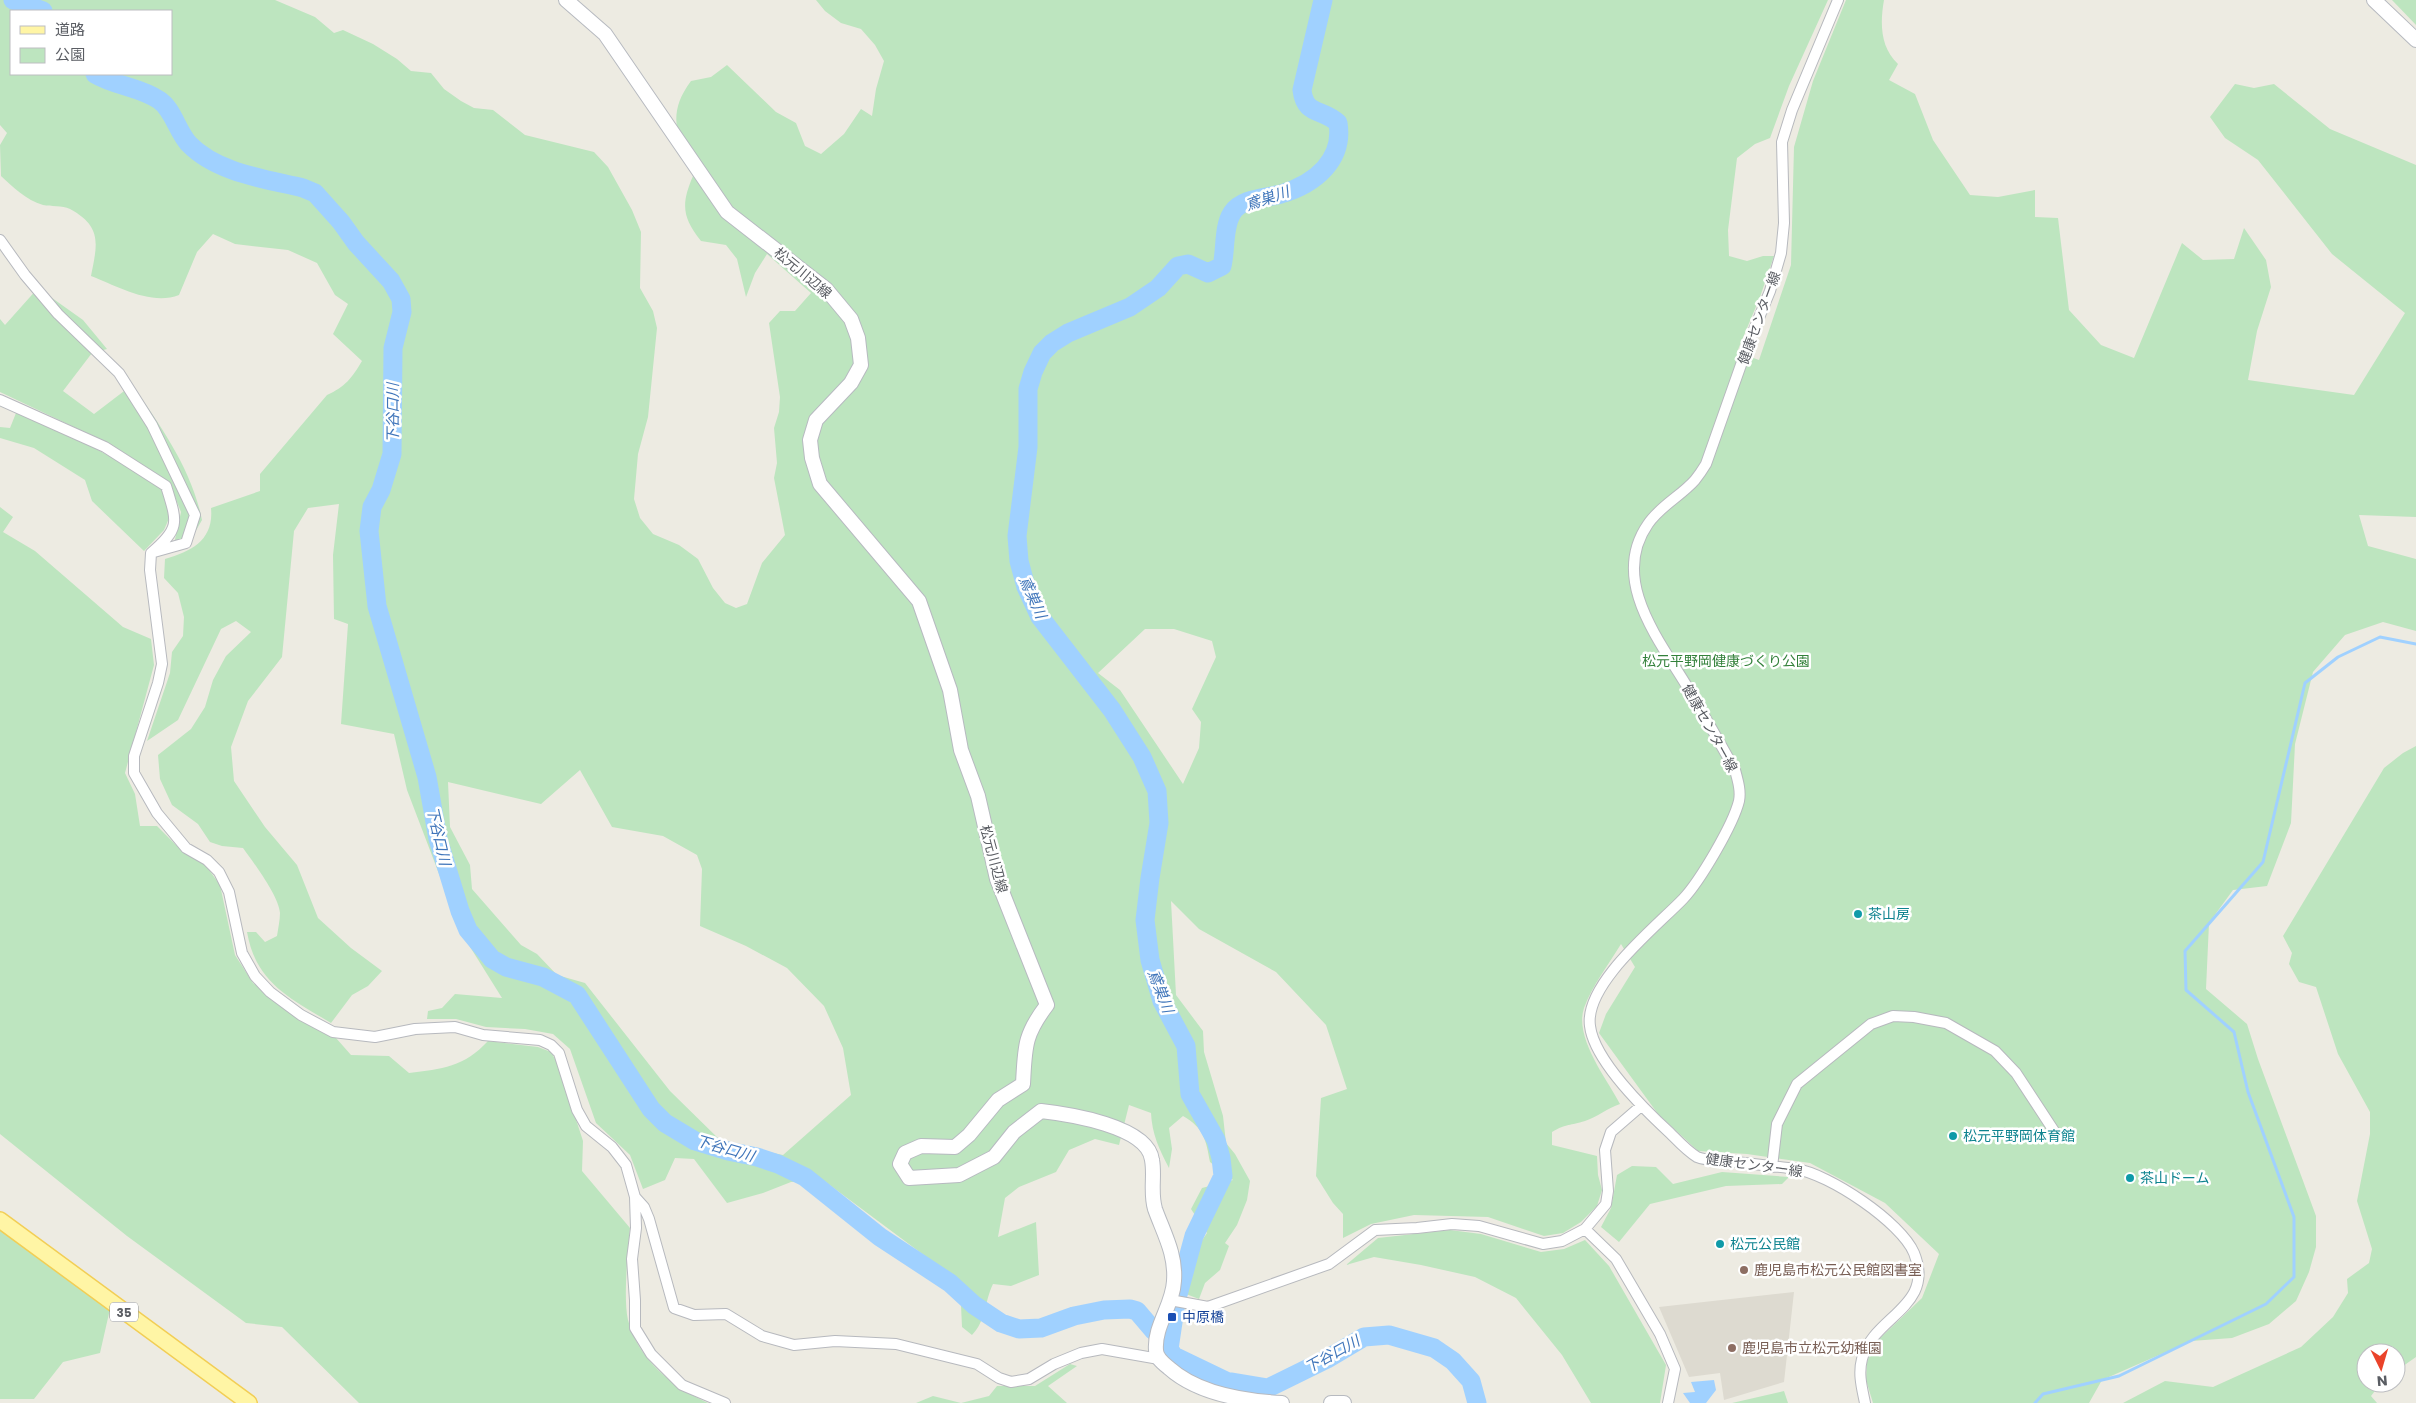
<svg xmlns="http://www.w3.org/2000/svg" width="2416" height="1403" viewBox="0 0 2416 1403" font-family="Poppins,'Noto Sans JP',sans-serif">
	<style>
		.education { fill: #dddad0 }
		.green { fill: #bde5bf; fill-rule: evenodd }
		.water { fill: #a0d1ff }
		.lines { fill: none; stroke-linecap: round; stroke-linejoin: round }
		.stream { stroke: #a0d1ff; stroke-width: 3 }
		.river { stroke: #a0d1ff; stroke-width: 19 }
		.street-casing { stroke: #b7b9be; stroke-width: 12 }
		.secondary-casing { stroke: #b7bac0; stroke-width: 16 }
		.primary-casing { stroke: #f2ce55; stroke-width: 18 }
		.street { stroke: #fff; stroke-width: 10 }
		.secondary { stroke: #fff; stroke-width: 14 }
		.primary { stroke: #fff5a5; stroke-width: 15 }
		.culture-dot { fill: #0f9aa8; stroke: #fff; stroke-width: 2 }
		.education-dot { fill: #8d6e63; stroke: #fff; stroke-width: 2 }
		.transit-dot { fill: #1a4fb4; stroke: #fff; stroke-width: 2 }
		.labels { text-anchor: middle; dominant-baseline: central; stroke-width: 5; stroke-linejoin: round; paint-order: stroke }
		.shield { fill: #fff; stroke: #8c8e92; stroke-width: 1 }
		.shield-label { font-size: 12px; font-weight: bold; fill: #5a5d63 }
		.street-label { font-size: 14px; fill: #5a5d63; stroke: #fff }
		.park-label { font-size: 14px; fill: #33813b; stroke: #fff }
		.culture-label { font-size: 14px; fill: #0d838f; stroke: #fff; text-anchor: start }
		.education-label { font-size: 14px; fill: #785e54; stroke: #fff; text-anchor: start }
		.transit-label { font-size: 14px; fill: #164399; stroke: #fff; text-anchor: start }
		.water-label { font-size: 15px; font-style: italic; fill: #3f75ba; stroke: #fff }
	</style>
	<rect width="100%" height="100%" fill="#edebe2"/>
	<!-- education -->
	<path class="education" d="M1794,1292L1784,1382L1724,1400L1720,1373L1689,1377L1659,1307Z"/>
	<!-- green -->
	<path class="green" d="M0,0H275L315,17L334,33L343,30L373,44L397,59L411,71L431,73L444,89L461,101L474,108L493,110L525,135L594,152L608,167L632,210L641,232L640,288L653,311L657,328L648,417L638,454L634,499L640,518L653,534L679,545L698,559L713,588L725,603L736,608L747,604L762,563L785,535L774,478L777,463L774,428L779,412L780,397L769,323L780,311H795L811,293L767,254L755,273L746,297L737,259L726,245L701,241C682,217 681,204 693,176C680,139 664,117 691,81L711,77L727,65L776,112L796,123L805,146L821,154L844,134L861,109L872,116L876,89L884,61L875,45L861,29L841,23L825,11L816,0H1828L1789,86L1770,138L1755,144L1737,158L1728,230L1729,256L1747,261L1763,256H1774L1760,297L1737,352L1759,360L1791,265L1794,147L1813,81L1846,0H1884C1880,23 1880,47 1898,64L1889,80L1915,94L1933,140L1970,195L1998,197L2035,190V217L2058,218L2069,310L2101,345L2134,358L2182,243L2203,260L2234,259L2244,228L2266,260L2271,287L2257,331L2248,380L2354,395L2405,313L2332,254L2258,160L2225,138L2210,117L2235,84L2254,88L2274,84L2330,129L2416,165V517L2359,515L2368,546L2416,559V631L2383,622L2345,635L2313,672L2295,744L2291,823L2267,886L2233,890L2209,923L2206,989L2247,1024L2258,1059L2316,1216V1247L2309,1272L2296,1301L2269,1324L2232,1338L2191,1341L2102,1380L2089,1403H1873L1866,1380L1867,1362L1873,1345L1922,1298L1939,1254L1885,1203L1810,1163L1747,1154L1698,1151L1658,1114L1599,1033L1606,1014L1635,967L1621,944C1609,964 1592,986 1584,1008C1574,1038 1607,1079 1620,1104C1608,1108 1597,1117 1585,1121C1570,1126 1567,1123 1552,1132V1145L1597,1156L1598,1175L1602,1190L1597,1206L1581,1222L1563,1233L1544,1236L1488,1217L1414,1215L1371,1224L1343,1238V1214L1333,1203L1316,1176L1321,1098L1347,1089L1326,1025L1276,972L1199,929L1171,901L1176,995L1203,1031L1204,1052L1223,1116L1226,1143L1235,1154L1250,1181L1247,1200L1237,1225L1225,1243L1229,1246L1220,1270L1205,1283L1199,1299L1186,1294L1199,1245L1207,1233L1191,1209L1202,1188L1233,1180L1210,1162C1206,1140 1204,1128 1183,1116L1169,1128L1172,1149L1169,1168C1159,1149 1152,1134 1151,1113L1129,1105L1119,1145L1095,1139L1069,1150L1056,1172L1019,1187L1005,1198L998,1237L1036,1222L1039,1275L1011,1286L993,1284C984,1303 986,1321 972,1335L962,1327L961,1305L925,1256L823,1180L791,1182L763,1193L727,1203L694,1159L675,1158L665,1180L643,1189L630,1155L596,1123L570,1049L553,1034L525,1029L486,1027L456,1019H427L428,1011L442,1008L455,994L502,998L462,934L407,790L394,734L341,724L348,624L334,619L333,555L339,504L308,508L294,531L282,657L248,701L231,747L234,781L265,827L297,865L318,918L351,948L382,971L368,986L352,995L331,1023C290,998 256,983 247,932H256L265,942L277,936C278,929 280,920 280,913C279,896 253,862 243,848L222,846L210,842L198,824L172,805L160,779L158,755L191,729L205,707L213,680L226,656L251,632L236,621L221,629L178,720L147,741L170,673L172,652L183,636L184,617L178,593L164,578L165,559C193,551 214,539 211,508L260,491V474L327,395C345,387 352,378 362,361L333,334L348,304L335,295L317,263L288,250L235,244L213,234L197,252L179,295C151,306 117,286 91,276C97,245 103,227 70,209C62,205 51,207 43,205C26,200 13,187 1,176L0,145L7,133L0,125ZM11,11H171V74H11ZM1145,629H1174L1212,641L1216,657L1192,709L1201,722L1199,748L1183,784L1120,690L1098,673ZM580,770L612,827L663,836L697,855L702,869L700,926L746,946L787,968L824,1006L843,1048L851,1095L783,1155L723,1143L670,1091L585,983L557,975L537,954L521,945L472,889L470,865L450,827L448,782L541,804Z
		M2392,0H2416V25Z
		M38,288L83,320L107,349L92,353L63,391L94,414L132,385C161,426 192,470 202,520L194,534L174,544L181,512L169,482L112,445L0,392V319L5,325Z
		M16,413L91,446L156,482L164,492L170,516L164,530L144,551L92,501L85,480L34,448L0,438V427L10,428Z
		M0,507L13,517L3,532L35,551L123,627L151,639L154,665L125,773L135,794L140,826H157L184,853L204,863L220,885L235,955L253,983L300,1020L336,1038L351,1055L389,1056L409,1073C442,1069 464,1067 488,1041L538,1047L551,1052L558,1064L583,1141L582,1171L630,1228C628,1251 623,1298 628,1320C639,1361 672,1386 708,1403H359L282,1327L246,1323L127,1236L0,1134Z
		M2416,746V1357L2396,1371V1353H2366V1383H2381L2371,1396L2377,1403H2123L2165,1381L2213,1387L2301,1347L2333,1317L2348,1293L2347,1279L2369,1263L2372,1249L2357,1201L2370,1134V1112L2338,1054L2316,987L2299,982L2289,964L2292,953L2283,936L2384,768L2403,753Z
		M1632,1166L1656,1167L1673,1184L1722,1172L1789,1177L1782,1184L1726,1186L1650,1204L1619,1242L1601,1227L1611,1208L1617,1175Z
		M0,1227L110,1309L100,1353L63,1362L34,1399H0Z
		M1450,1230L1481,1234L1541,1252L1564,1249L1585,1240L1609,1266L1666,1365L1660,1403H1591L1562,1355L1516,1298L1475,1277L1421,1265L1374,1257L1346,1265L1378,1238Z
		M1070,1364L1077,1366L1048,1386L1067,1403H916L933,1396L961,1403L989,1396L997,1386H1035Z
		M1784,1391L1788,1403H1732Z"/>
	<!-- water -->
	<path class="water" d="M1714,1380L1716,1390L1706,1403H1690L1683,1393L1695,1392L1691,1382Z"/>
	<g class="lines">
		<!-- stream -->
		<path class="stream" d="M2035,1403L2043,1394L2119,1376L2266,1304L2294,1277V1217L2248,1092L2234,1032L2186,990L2185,951L2263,862L2305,683L2338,657L2380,637L2416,644"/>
		<!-- river -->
		<path class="river" d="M13,0L43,11
			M1323,0L1302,90C1305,116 1322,108 1338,123C1344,160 1315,184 1281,194C1266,198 1241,198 1232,213C1223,227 1226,250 1222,266L1208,273L1188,264L1178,266L1158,288L1130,307L1068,333L1052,343L1042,353L1033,372L1028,389V447L1017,536L1019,561L1026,587L1040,617L1112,710L1142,757L1157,791L1159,823L1150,878L1145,920L1150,960L1162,1001L1186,1046L1190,1094L1216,1140L1221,1158L1223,1176L1194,1236L1176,1302L1169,1349L1174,1356L1226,1381L1268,1388L1327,1359L1364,1337L1389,1335L1434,1348L1453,1361L1471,1381L1477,1403
			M95,74C115,86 140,87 159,100C173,109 177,131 189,144C217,173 266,179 303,188L315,193L341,222L356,243L391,281L401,299L402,312L393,348L392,454L381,490L372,507L369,531L377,606L427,777L438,839L460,911L468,930L492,959L506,967L543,977L577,995L651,1109L665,1123L695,1141L728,1151L757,1157L778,1164L805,1177L880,1237L950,1283L974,1305L1001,1323L1019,1329L1041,1328L1074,1316L1104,1310L1130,1309L1137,1311L1154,1331"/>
		<defs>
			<path id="street" d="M1838,0L1792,110L1782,142L1784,223L1781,253L1770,291L1749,342L1706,464C1703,469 1699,475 1695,480C1681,496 1660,506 1648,524C1609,580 1660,641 1688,688C1704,715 1720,743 1735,770C1738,781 1741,791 1739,801C1733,825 1700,881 1683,899C1656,927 1584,984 1590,1026C1594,1060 1645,1110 1670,1133C1678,1141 1687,1151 1697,1157C1706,1161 1719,1160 1728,1161C1751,1164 1773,1166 1796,1169C1829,1174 1901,1222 1914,1253C1936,1307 1873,1316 1862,1359C1858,1374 1862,1388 1865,1403
				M0,240L25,275L58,314L119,373L152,425L195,515L186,543L154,552
				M0,400L105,447L166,486C177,522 181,528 151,553L150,570L162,664L158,683L134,756V773L157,813L186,848L207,860L219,872L229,892L242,953L255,976L270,992L301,1015L333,1032L375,1037L415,1029L455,1027L483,1035L540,1040L551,1045L559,1053L577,1110L586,1126L612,1147L626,1165L635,1197L636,1228L632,1259L635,1300V1328L651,1354L682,1385L725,1403
				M1772,1167L1777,1124L1797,1084L1871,1024L1893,1016L1914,1017L1946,1023L1995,1051L2016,1073L2056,1134
				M635,1197L644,1207L649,1219L674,1308L694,1315L726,1314L762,1336L794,1345L835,1341L896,1344L977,1364L999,1378L1011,1382L1029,1379L1054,1364L1081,1353L1102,1349L1159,1359
				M1585,1229L1616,1259L1660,1334L1675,1369L1668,1403
				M1170,1300L1208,1307L1329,1264L1375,1230L1417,1228L1452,1224L1479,1226L1543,1244L1562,1241L1585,1229L1606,1204L1608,1191L1605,1150L1611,1132L1641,1106"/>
			<path id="secondary" d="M566,0L605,34L727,212L826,289L851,319L858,338L861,365L851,383L816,420L810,440L812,458L820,484L919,601L950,690L961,750L978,796L997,879L1047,1005C1024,1035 1025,1047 1023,1084L998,1100L969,1135L955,1147L921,1146L905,1153L900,1164L909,1178L959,1175L994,1157L1014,1132L1041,1111C1068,1114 1148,1126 1152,1160C1155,1176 1150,1192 1155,1209C1164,1234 1176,1254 1174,1281C1173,1305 1154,1326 1156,1350C1156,1358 1163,1363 1169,1368C1198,1394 1243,1401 1282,1403
				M2374,0L2416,40
				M1331,1403H1344"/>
			<path id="primary" d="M0,1220L249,1403"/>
		</defs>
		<!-- street casing -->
		<use href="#street" class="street-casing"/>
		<!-- secondary casing -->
		<use href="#secondary" class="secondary-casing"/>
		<!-- primary casing -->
		<use href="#primary" class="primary-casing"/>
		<!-- street -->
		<use href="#street" class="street"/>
		<!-- secondary -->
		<use href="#secondary" class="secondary"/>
		<!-- primary -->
		<use href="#primary" class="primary"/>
	</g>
	<!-- markers -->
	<g class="culture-dot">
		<circle cx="1858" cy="914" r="5"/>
		<circle cx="1953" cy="1136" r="5"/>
		<circle cx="2130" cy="1178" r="5"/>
		<circle cx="1720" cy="1244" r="5"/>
	</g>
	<g class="education-dot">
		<circle cx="1744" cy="1270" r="5"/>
		<circle cx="1732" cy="1348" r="5"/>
	</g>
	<rect class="transit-dot" x="1167" y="1312" width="10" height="10" rx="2.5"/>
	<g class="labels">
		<!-- shield labels -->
		<rect class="shield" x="110" y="1302.5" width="28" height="19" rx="4"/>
		<g class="shield-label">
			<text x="124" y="1312">35</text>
		</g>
		<!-- street labels -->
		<g class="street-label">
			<text transform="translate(803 273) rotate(40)">松元川辺線</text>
			<text transform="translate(1759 318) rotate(-70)">健康センター線</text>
			<text transform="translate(1710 728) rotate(61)">健康センター線</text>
			<text transform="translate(994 859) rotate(75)">松元川辺線</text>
			<text transform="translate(1754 1165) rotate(8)">健康センター線</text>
		</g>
		<!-- park labels -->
		<g class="park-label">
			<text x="1726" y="661">松元平野岡健康づくり公園</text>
		</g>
		<!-- culture labels -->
		<g class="culture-label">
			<text x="1868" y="914">茶山房</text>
			<text x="1963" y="1136">松元平野岡体育館</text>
			<text x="2140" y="1178">茶山ドーム</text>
			<text x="1730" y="1244">松元公民館</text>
		</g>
		<!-- education labels -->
		<g class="education-label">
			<text x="1754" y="1270">鹿児島市松元公民館図書室</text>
			<text x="1742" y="1348">鹿児島市立松元幼稚園</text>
		</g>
		<!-- transit labels -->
		<g class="transit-label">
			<text x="1182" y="1317">中原橋</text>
		</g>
		<!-- water labels -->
		<g class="water-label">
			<text transform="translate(1267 198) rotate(-19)">鳶巣川</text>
			<text transform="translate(392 413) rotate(-90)">下谷口川</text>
			<text transform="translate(1033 597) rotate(66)">鳶巣川</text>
			<text transform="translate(439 836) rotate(77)">下谷口川</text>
			<text transform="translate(1161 991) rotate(69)">鳶巣川</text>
			<text transform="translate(725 1148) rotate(16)">下谷口川</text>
			<text transform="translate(1332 1354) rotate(-29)">下谷口川</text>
		</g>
	</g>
	<!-- legend -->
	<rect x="10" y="10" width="162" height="65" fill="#ffffff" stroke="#bdbec1"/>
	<rect x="20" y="26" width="25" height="8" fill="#fff5a5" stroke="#bdbec1"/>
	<text x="55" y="35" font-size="15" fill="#5a5d63">道路</text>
	<rect x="20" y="48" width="25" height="15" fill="#bde5bf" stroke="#bdbec1"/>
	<text x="55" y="60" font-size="15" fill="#5a5d63">公園</text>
	<!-- north arrow -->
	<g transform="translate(2381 1368) rotate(175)"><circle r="24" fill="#ffffff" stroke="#bdbec1"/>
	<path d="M0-4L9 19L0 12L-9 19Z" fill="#ea432a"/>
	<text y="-8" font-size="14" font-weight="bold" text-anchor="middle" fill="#5a5d63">N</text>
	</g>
</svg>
